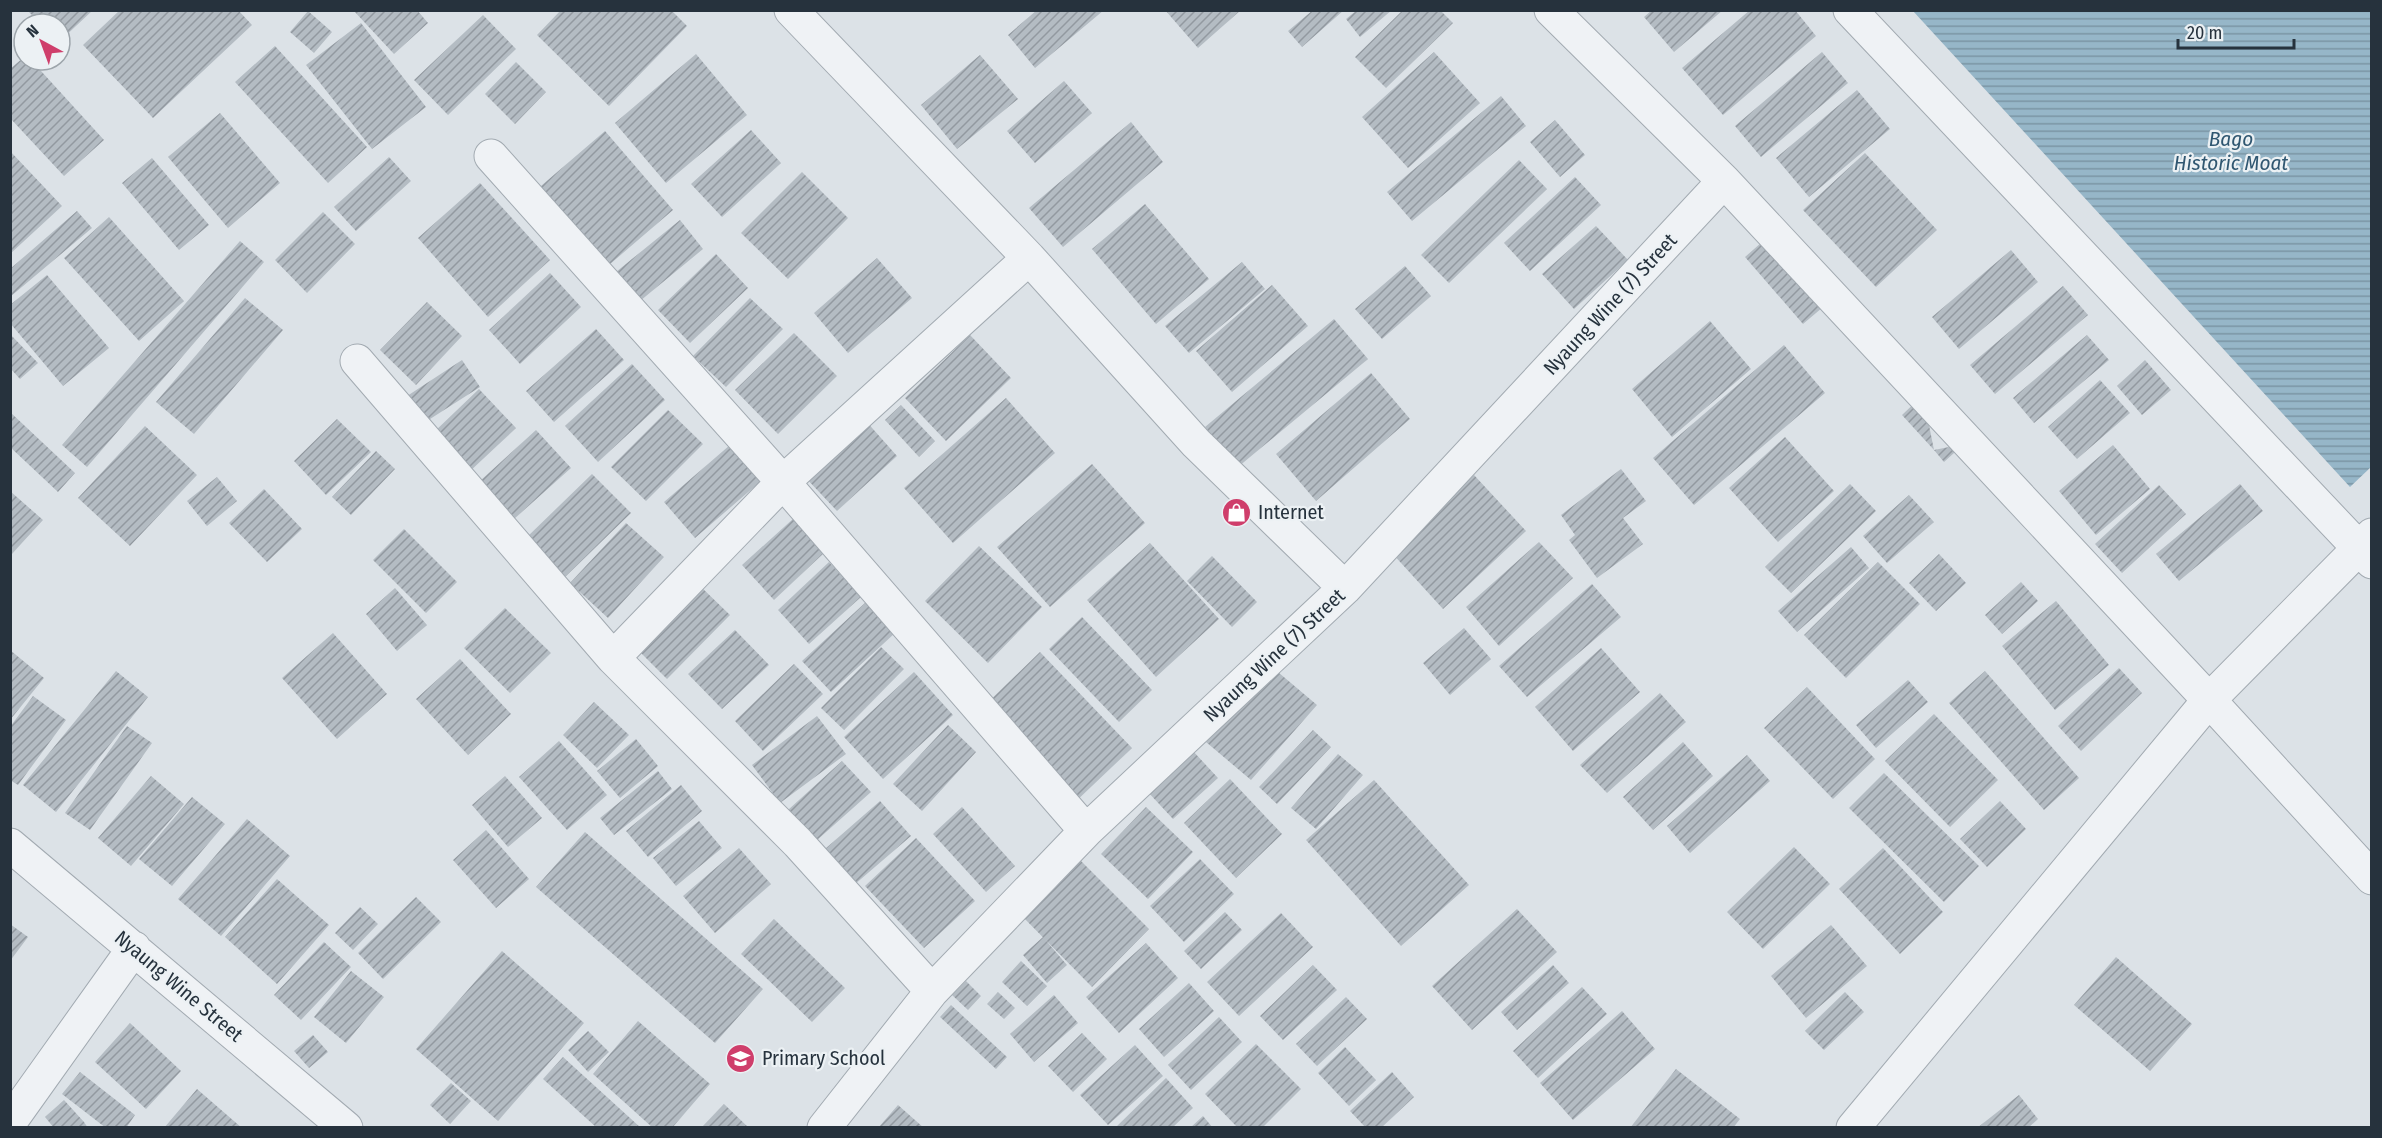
<svg xmlns="http://www.w3.org/2000/svg" width="2382" height="1138" viewBox="0 0 2382 1138" font-family="'Fira Sans Condensed',sans-serif">
	<style>
		.water { fill: url(#water-rules) }
		.building { fill: url(#building-hatch) }
		.lines { fill: none; stroke-linecap: round; stroke-linejoin: round }
		.street-casing { stroke: #a2aab1; stroke-width: 35 }
		.street { stroke: #eff2f5; stroke-width: 33 }
		.labels { text-anchor: middle; dominant-baseline: central; stroke-width: 4.5; stroke-linejoin: round; paint-order: stroke }
		.street-label { font-size: 20px; fill: #26323d; stroke: #ecf1f4 }
		.poi-label { font-size: 20px; fill: #26323d; stroke: #ecf1f4; text-anchor: start }
		.water-label { font-size: 21px; font-style: italic; fill: #305771; stroke: #ecf1f4 }
	</style>
	<defs>
		<pattern id="water-rules" width="6" height="5" patternUnits="userSpaceOnUse" patternTransform="scale(1.5)"><rect width="6" height="5" fill="#96b6c8"/><path d="M0 2.5h6" fill="none" stroke="#7a95a4"/></pattern>
		<pattern id="building-hatch" width="6" height="6" patternUnits="userSpaceOnUse" patternTransform="scale(1.5)"><rect width="6" height="6" fill="#b4bcc3"/><path d="M-1 1l2-2M0 6l6-6M5 7l2-2" fill="none" stroke="#9299a0"/></pattern>
	</defs>
	<rect width="100%" height="100%" fill="#dce2e7"/>
	<!-- water -->
	<path class="water" d="M1913,11H2371V467L2350,487Z"/>
	<!-- building -->
	<path class="building" d="M27,10H93L60,41V24H41Z
		M120,10H238L252,25L153,118L83,45Z
		M353,10H417L428,23L394,54Z
		M561,10H671L687,26L609,106L537,35Z
		M1037,10H1104L1035,68L1008,35Z
		M1165,10H1241L1198,48Z
		M1313,10H1344L1302,47L1288,31Z
		M1357,10H1392L1360,37L1346,19Z
		M1403,10H1440L1453,23L1386,88L1355,57Z
		M1652,10H1723L1674,52L1644,17Z
		M1750,10H1795L1816,36L1723,115L1682,68Z
		M308,11L332,32L314,53L290,32Z
		M483,15L516,49L448,115L414,80Z
		M361,23L426,107L372,149L306,65Z
		M275,46L367,147L328,183L235,82Z
		M1434,52L1480,103L1408,168L1362,117Z
		M1822,52L1848,83L1761,157L1735,126Z
		M696,54L747,115L666,183L615,123Z
		M980,55L1018,99L957,149L921,105Z
		M24,57V60H31L104,140L64,176L10,118V69Z
		M516,62L546,92L515,124L485,94Z
		M1064,81L1092,113L1035,163L1007,131Z
		M1857,90L1890,129L1809,197L1776,158Z
		M1501,96L1526,126L1412,221L1387,192Z
		M220,113L280,183L228,228L168,157Z
		M1555,120L1585,155L1560,177L1530,142Z
		M1131,122L1163,162L1063,247L1029,208Z
		M751,130L781,163L722,217L691,184Z
		M605,131L673,210L602,271L534,192Z
		M10,151L62,206L10,254Z
		M1865,153L1937,230L1876,287L1803,210Z
		M389,157L411,181L356,231L334,207Z
		M152,158L209,225L179,250L122,183Z
		M1519,160L1547,189L1449,283L1421,255Z
		M802,172L848,218L788,279L741,233Z
		M1575,177L1601,205L1530,271L1504,243Z
		M480,183L550,260L488,317L418,238Z
		M1145,204L1209,279L1156,324L1092,249Z
		M77,211L92,228L10,297V269Z
		M323,212L355,244L307,293L275,260Z
		M109,217L184,301L139,341L64,258Z
		M680,220L703,249L640,301L616,272Z
		M1596,226L1628,260L1574,309L1542,274Z
		M1770,235L1829,302L1803,324L1745,257Z
		M240,241L264,262L87,467L62,445Z
		M2011,250L2038,282L1959,349L1932,317Z
		M716,254L748,288L690,343L658,310Z
		M877,258L912,298L848,353L814,313Z
		M1242,262L1265,289L1189,353L1165,326Z
		M1405,266L1431,296L1382,339L1355,309Z
		M550,273L581,307L520,364L489,330Z
		M47,275L109,348L63,386L10,323V305Z
		M1272,285L1308,326L1232,392L1196,351Z
		M2063,286L2088,315L1995,394L1970,365Z
		M245,298L283,330L194,434L156,402Z
		M750,298L783,329L726,387L693,356Z
		M427,302L462,336L416,385L380,350Z
		M1334,319L1368,359L1238,467L1205,427Z
		M1710,321L1751,369L1672,437L1632,389Z
		M596,329L624,360L554,422L526,391Z
		M794,333L837,376L778,434L735,390Z
		M10,334L38,363L20,379L10,368Z
		M970,335L1011,378L946,441L905,398Z
		M2087,335L2109,360L2034,423L2013,398Z
		M1784,345L1825,393L1694,505L1653,458Z
		M462,360L480,387L416,428L398,402Z
		M2145,360L2171,390L2142,415L2117,386Z
		M632,364L665,400L598,462L565,426Z
		M1371,373L1410,419L1316,501L1276,454Z
		M2100,380L2130,413L2077,459L2048,427Z
		M479,389L516,428L468,473L432,434Z
		M1923,395L1934,450L1902,415Z
		M1006,398L1055,453L953,543L904,488Z
		M901,405L935,441L919,457L885,420Z
		M668,410L703,444L646,501L611,467Z
		M10,412L75,473L58,492L10,447Z
		M337,419L371,452L326,495L294,461Z
		M865,420L897,456L837,511L804,476Z
		M145,426L197,475L130,546L78,498Z
		M536,430L571,468L514,519L480,481Z
		M1785,437L1834,491L1778,542L1729,488Z
		M1964,444L1944,462L1934,450Z
		M730,445L761,481L695,538L664,502Z
		M2113,445L2150,489L2096,535L2059,491Z
		M376,451L395,469L351,515L332,497Z
		M1092,464L1145,523L1050,607L997,547Z
		M1621,469L1646,501L1623,518L1643,544L1597,578L1569,540L1575,535L1561,515Z
		M592,474L631,513L563,579L525,539Z
		M1474,475L1526,531L1443,609L1391,552Z
		M217,477L237,501L207,526L187,501Z
		M1850,484L1876,511L1791,593L1765,567Z
		M2240,484L2263,511L2179,581L2156,554Z
		M2159,485L2186,514L2122,573L2095,544Z
		M264,489L302,529L267,562L229,523Z
		M10,491L43,520L10,556Z
		M1909,495L1934,522L1887,563L1863,536Z
		M794,518L825,552L774,600L742,565Z
		M626,523L664,557L608,618L570,583Z
		M404,529L457,582L426,613L373,560Z
		M1539,542L1573,578L1499,646L1466,607Z
		M1150,543L1219,619L1156,677L1087,600Z
		M979,546L1042,607L988,663L925,601Z
		M1851,547L1869,568L1797,632L1778,611Z
		M1939,554L1966,583L1936,611L1909,583Z
		M1212,556L1257,602L1232,627L1187,581Z
		M829,562L861,597L809,644L778,610Z
		M1878,562L1920,604L1846,678L1804,635Z
		M2021,582L2038,601L2002,634L1985,615Z
		M1592,584L1621,617L1527,697L1499,666Z
		M699,585L730,615L667,679L636,648Z
		M395,588L427,625L397,651L366,614Z
		M2056,601L2109,665L2055,710L2002,646Z
		M866,602L895,633L831,692L802,661Z
		M505,608L551,653L510,693L464,648Z
		M1082,617L1152,690L1119,722L1049,649Z
		M1464,628L1491,659L1450,695L1423,663Z
		M735,630L769,665L722,709L688,674Z
		M333,633L387,694L337,739L282,678Z
		M881,647L904,669L844,730L821,708Z
		M1601,648L1640,692L1573,751L1535,707Z
		M10,650L44,678L10,720Z
		M1040,652L1132,748L1072,805L981,709Z
		M460,659L511,714L468,755L416,699Z
		M794,664L823,694L763,751L735,721Z
		M1272,667L1317,705L1251,780L1206,742Z
		M2119,668L2142,693L2081,751L2058,726Z
		M116,671L148,697L56,812L23,785Z
		M1985,671L2079,778L2044,810L1949,703Z
		M914,672L953,715L883,779L844,737Z
		M1908,680L1928,702L1876,748L1856,725Z
		M1807,687L1875,759L1833,799L1764,728Z
		M1660,693L1686,722L1607,793L1580,765Z
		M33,696L66,720L18,785L10,780V727Z
		M594,702L629,735L597,768L563,735Z
		M1934,714L1998,780L1950,827L1885,761Z
		M817,716L846,754L780,803L752,765Z
		M948,725L976,752L922,811L893,784Z
		M127,726L152,743L90,830L65,813Z
		M1313,730L1331,747L1277,804L1259,787Z
		M636,739L658,766L620,798L597,771Z
		M559,741L607,795L567,830L519,777Z
		M1683,742L1713,776L1653,830L1623,797Z
		M1192,750L1218,778L1173,819L1147,791Z
		M1338,754L1363,775L1316,829L1291,808Z
		M1747,755L1770,781L1690,853L1667,826Z
		M842,761L871,792L816,841L788,810Z
		M658,771L672,789L614,835L600,818Z
		M1884,773L1979,866L1944,902L1849,808Z
		M151,776L184,804L131,866L98,838Z
		M505,776L542,818L508,847L472,805Z
		M1230,779L1282,834L1236,878L1184,823Z
		M1374,780L1469,885L1401,946L1306,840Z
		M681,785L702,811L648,857L626,831Z
		M192,797L225,824L172,886L139,859Z
		M880,801L911,836L847,891L817,856Z
		M2000,801L2026,829L1987,867L1960,839Z
		M962,807L1015,866L986,892L933,834Z
		M1146,807L1193,852L1148,899L1101,854Z
		M247,819L290,856L221,936L178,899Z
		M699,821L722,848L676,886L653,858Z
		M486,830L529,879L496,908L453,860Z
		M585,832L763,989L715,1043L536,887Z
		M916,838L975,901L924,948L865,886Z
		M1794,847L1830,884L1763,949L1727,912Z
		M739,848L771,884L715,933L683,896Z
		M1883,848L1943,912L1900,954L1839,889Z
		M1075,855L1149,929L1092,987L1018,912Z
		M1200,859L1234,894L1184,942L1150,906Z
		M277,879L329,925L277,984L225,937Z
		M416,897L441,922L383,979L358,953Z
		M360,907L378,924L353,950L335,933Z
		M1517,909L1557,952L1472,1030L1432,986Z
		M1225,912L1242,930L1201,969L1184,951Z
		M1281,913L1313,947L1239,1016L1207,982Z
		M774,919L845,988L812,1022L741,954Z
		M10,924L28,937L10,961Z
		M1831,925L1867,966L1806,1018L1771,976Z
		M1043,937L1067,965L1047,983L1023,955Z
		M324,942L351,967L301,1020L274,995Z
		M1146,943L1178,978L1119,1033L1086,997Z
		M502,951L584,1023L498,1121L416,1049Z
		M2116,957L2192,1024L2150,1071L2074,1005Z
		M1021,961L1047,986L1027,1006L1002,982Z
		M1313,965L1337,990L1283,1040L1260,1016Z
		M1553,965L1569,983L1517,1030L1501,1012Z
		M351,971L384,997L346,1043L314,1017Z
		M966,981L981,996L968,1010L952,995Z
		M1189,983L1214,1011L1164,1057L1139,1029Z
		M1582,987L1607,1014L1538,1078L1513,1051Z
		M998,992L1015,1008L1004,1019L987,1004Z
		M1845,992L1864,1012L1824,1050L1805,1031Z
		M1054,995L1078,1023L1034,1062L1010,1034Z
		M1346,997L1367,1019L1317,1066L1296,1044Z
		M951,1005L1007,1057L996,1069L940,1017Z
		M1622,1011L1655,1049L1573,1120L1540,1083Z
		M1219,1017L1242,1042L1191,1090L1168,1065Z
		M638,1021L710,1084L672,1128H653L593,1074Z
		M130,1023L181,1071L146,1109L95,1062Z
		M588,1031L609,1052L588,1072L568,1050Z
		M1082,1033L1107,1059L1073,1092L1048,1066Z
		M313,1035L328,1052L309,1068L294,1051Z
		M1256,1044L1301,1089L1262,1128H1238L1205,1094Z
		M1135,1045L1163,1076L1108,1125L1080,1095Z
		M1345,1047L1376,1080L1349,1106L1318,1073Z
		M563,1057L641,1128H597L543,1079Z
		M1676,1069L1740,1119L1733,1128H1630Z
		M80,1072L135,1115L126,1128H106L62,1094Z
		M1392,1072L1414,1097L1381,1128H1366L1350,1111Z
		M1166,1078L1193,1108L1172,1128H1115Z
		M451,1083L471,1101L450,1124L430,1105Z
		M197,1089L242,1128H164Z
		M2019,1095L2038,1119L2028,1128H1977Z
		M64,1100L84,1122L88,1128H54L45,1117Z
		M724,1104L749,1128H701Z
		M898,1105L924,1128H878Z
		M1203,1116L1213,1128H1190Z"/>
	<g class="lines">
		<defs>
			<path id="street" d="M791,10L1029,258L1196,443L1345,588
				M1551,10L1724,181L2209,700L2372,878
				M1850,10L2372,562
				M491,156L783,482L1086,831
				M357,361L613,658
				M10,845L346,1128
				M932,991L798,843L613,658L783,482L1029,258
				M10,1122L134,948
				M824,1128L932,991L1086,831L1345,588L1724,181
				M1853,1128L2209,700L2372,535"/>
		</defs>
		<!-- street casing -->
		<use href="#street" class="street-casing"/>
		<!-- street -->
		<use href="#street" class="street"/>
	</g>
	<!-- icons -->
	<defs>
		<symbol id="shop-disc" viewBox="-11 -11 22 22"><circle r="9.5" fill="#cf3e6b" stroke="#ecf1f4"/><path d="M-5-2.5h2.3a2.7 3.5 0 0 1 5.4 0H5L5.5 6h-11ZM-1.5-2.5h3a1.5 2.3 0 0 0-3 0Z" fill="#fff"/></symbol>
		<symbol id="school-disc" viewBox="-11 -11 22 22"><circle r="9.5" fill="#cf3e6b" stroke="#ecf1f4"/><path d="M0-5L7-2L0 1L-7-2ZM-4 1L0 2.5L4 1V4Q0 6-4 4Z" fill="#fff"/></symbol>
	</defs>
	<g fill-rule="evenodd">
		<use href="#shop-disc" x="1220" y="496" width="33" height="33"/>
		<use href="#school-disc" x="724" y="1042" width="33" height="33"/>
	</g>
	<g class="labels">
		<!-- street labels -->
		<g class="street-label">
			<text transform="translate(1610 304) rotate(-47)">Nyaung Wine (7) Street</text>
			<text transform="translate(1274 655) rotate(-43)">Nyaung Wine (7) Street</text>
			<text transform="translate(179 986) rotate(40)">Nyaung Wine Street</text>
		</g>
		<!-- poi labels -->
		<g class="poi-label">
			<text x="1258" y="512">Internet</text>
			<text x="762" y="1058">Primary School</text>
		</g>
		<!-- water labels -->
		<g class="water-label">
			<text x="2231" y="139">Bago<tspan x="2231" dy="24">Historic Moat</tspan></text>
		</g>
	</g>
	<!-- border -->
	<rect width="2382" height="1138" fill="none" stroke="#26323d" stroke-width="24"/>
	<!-- north arrow -->
	<g transform="translate(42 42) rotate(319)"><circle r="28" fill="#ecf1f4" stroke="#9da5ab" stroke-width="1.5"/>
	<path d="M0-4.5L10 22L0 15L-10 22Z" fill="#cf3e6b"/>
	<text y="-9" font-size="16" font-weight="bold" text-anchor="middle" fill="#26323d">N</text>
	</g>
	<!-- scale -->
	<path d="M2178 39v9h116v-9" fill="none" stroke="#26323d" stroke-width="3"/>
	<text x="2187" y="39" font-size="18" fill="#26323d" stroke="#ecf1f4" stroke-width="4.5" paint-order="stroke">20 m</text>
</svg>
